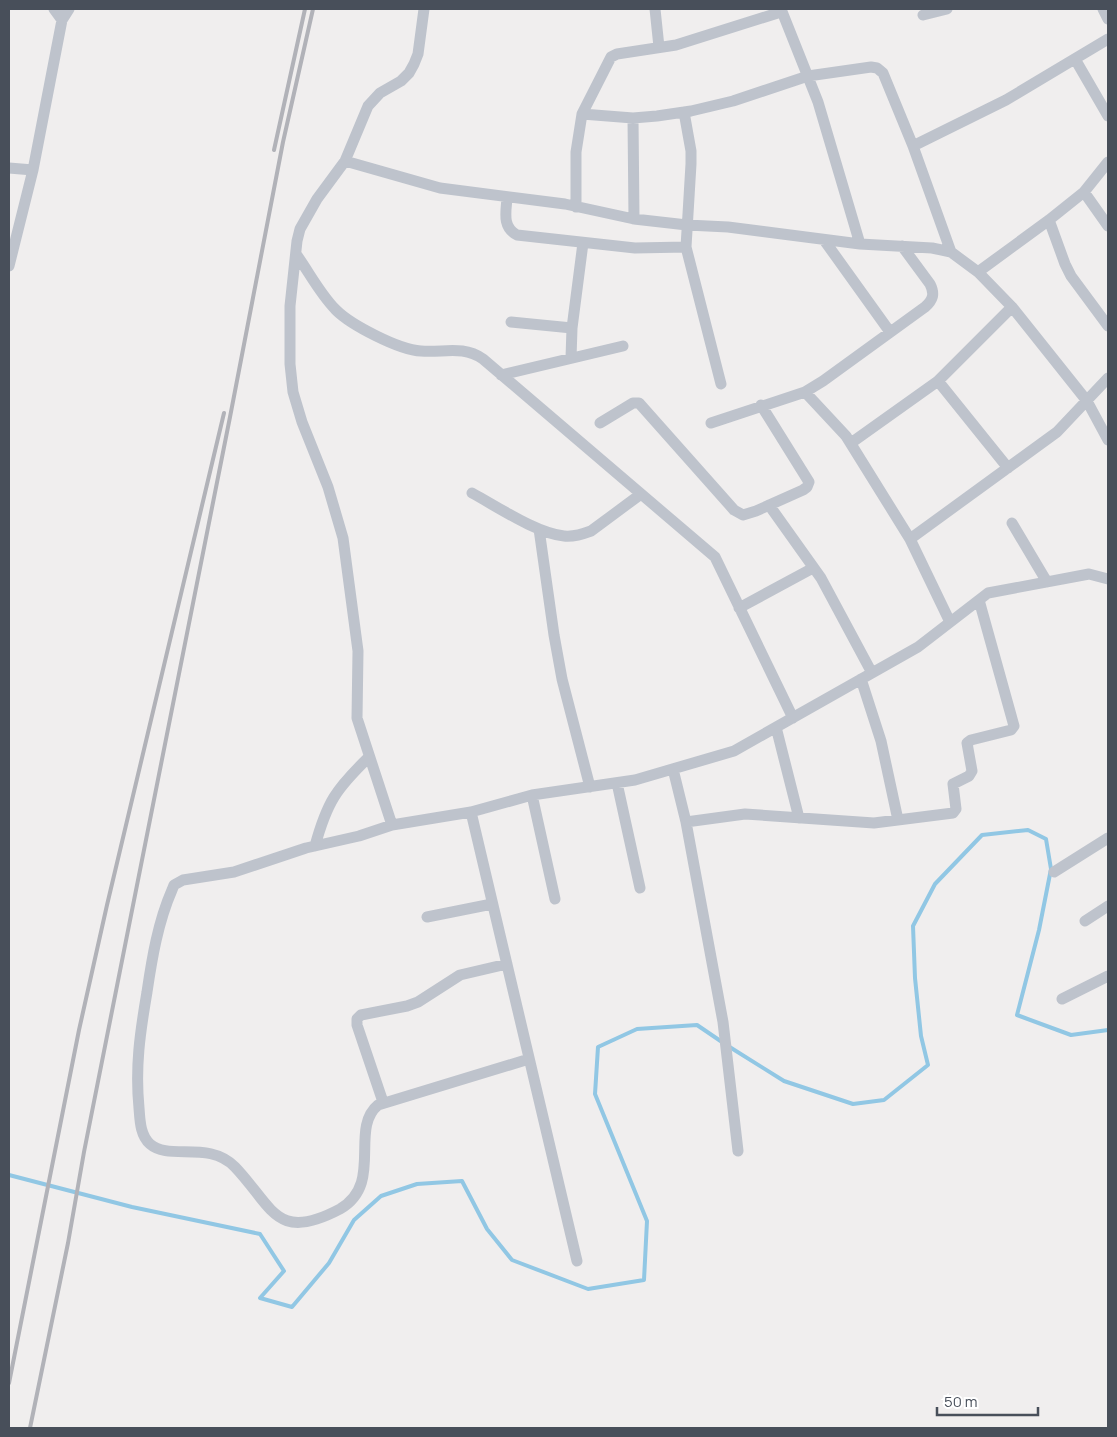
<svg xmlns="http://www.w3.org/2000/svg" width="1117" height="1437" viewBox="0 0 1117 1437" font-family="Manrope,sans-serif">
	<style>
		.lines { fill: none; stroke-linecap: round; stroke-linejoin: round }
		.stream { stroke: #91c7e4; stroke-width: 4 }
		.street { stroke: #bec3cc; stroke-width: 11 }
		.rail { stroke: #b1b2b8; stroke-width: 4 }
	</style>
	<rect width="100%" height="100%" fill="#f0eeee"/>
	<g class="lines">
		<!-- stream -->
		<path class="stream" d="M728,1046L784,1081L853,1104L884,1100L928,1065L921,1036L915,978L913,926L935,884L982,835L1028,830L1046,839L1051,869L1039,930L1017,1015L1071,1035L1108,1030
			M9,1175L132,1207L260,1234L284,1271L260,1298L292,1307L329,1263L354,1220L381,1196L417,1184L462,1181L487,1229L512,1260L588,1289L644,1280L647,1221L595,1094L598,1047L637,1029L697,1025L722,1042"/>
		<!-- street -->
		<path class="street" d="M54,9L62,20
			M655,9L659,47
			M781,9L818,102L860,244
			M1103,9L1108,19
			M923,15L947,9
			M1075,59L1108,116
			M684,112L691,151V164L686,247L721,384
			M582,114L633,118L657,116L691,111L733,101L808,76L871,67L877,68L883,73L913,146L951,252
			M633,118L634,219
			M913,146L1006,100L1108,39
			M345,161L440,188L565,204L634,219L687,225L728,227L860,244L932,248L951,252L978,272L1012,307L1087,401L1108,440
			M9,168L33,170
			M1084,192L1108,226
			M507,198C506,212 502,227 517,235L635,248L686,247
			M576,207V152L582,114L611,57L617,54L676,45L781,12
			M1049,220L1065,264L1071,276L1108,326
			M824,240L890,332
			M296,254C309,272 320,294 336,310C351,325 399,350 421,351C443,353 463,345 483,359L715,557L793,718
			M9,266L33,170L62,20L69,9
			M978,272L1049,220L1084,192L1108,162
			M511,322L572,328
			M571,358L572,328L583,243
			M501,375L623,346
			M938,381L1008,468
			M805,392L846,436L910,539L950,622
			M600,423L633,403H639L734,510L743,515L756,511L803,490L807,487L809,482L761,405
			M711,423L805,392L823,381L925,307C933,300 935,294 930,284L902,246
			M851,443L938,381L1012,307
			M472,493C498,507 536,533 564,536C573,537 583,534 591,531L641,494
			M769,505L821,578L872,673
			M1012,523L1047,582
			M539,529L554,635L562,679L590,787
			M910,539L1057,432L1108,378
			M739,608L813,568
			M861,679L881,741L898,820
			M776,727L799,818
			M673,769L686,822L723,1022L738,1151
			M617,783L640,888
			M532,795L555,899
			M471,812L577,1261
			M686,822L745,814L874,823L953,813L956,809L953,784L969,776L972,771L967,743L971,740L1011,730L1014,726L979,600
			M392,825L357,718L358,651L343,538L328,487L302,422L293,392L290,364V306L297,241L300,229L317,199L345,161L368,106L380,93L401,81L409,73L414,64L418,54L424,9
			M315,846C327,802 336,789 369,757
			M1054,872L1108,838
			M427,917L492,904
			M1085,921L1108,906
			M1062,999L1108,976
			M529,1059L378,1105C349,1129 384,1184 340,1209C276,1243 273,1207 235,1167C209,1140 169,1161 150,1144C140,1135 140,1120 139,1108C135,1067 140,1033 147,992C152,958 158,922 172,890L174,885L183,880L234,872L306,848L359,836L392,825L471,812L532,795L635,780L734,751L918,647L988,593L1089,574L1108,579
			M383,1102L357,1025V1019L361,1015L407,1006L418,1002L460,975L507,964"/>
		<!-- rail -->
		<path class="rail" d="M274,150L305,9
			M9,1383L79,1030L107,905L224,413
			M30,1428L68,1243L84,1152L230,417L283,142L313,9"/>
	</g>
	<!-- border -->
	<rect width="1117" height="1437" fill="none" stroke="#484f5a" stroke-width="20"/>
	<!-- scale -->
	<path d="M937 1407v8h101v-8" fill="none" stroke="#484f5a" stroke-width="2.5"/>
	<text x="944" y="1407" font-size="15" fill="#484f5a" stroke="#ffffff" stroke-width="4" paint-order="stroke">50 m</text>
</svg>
